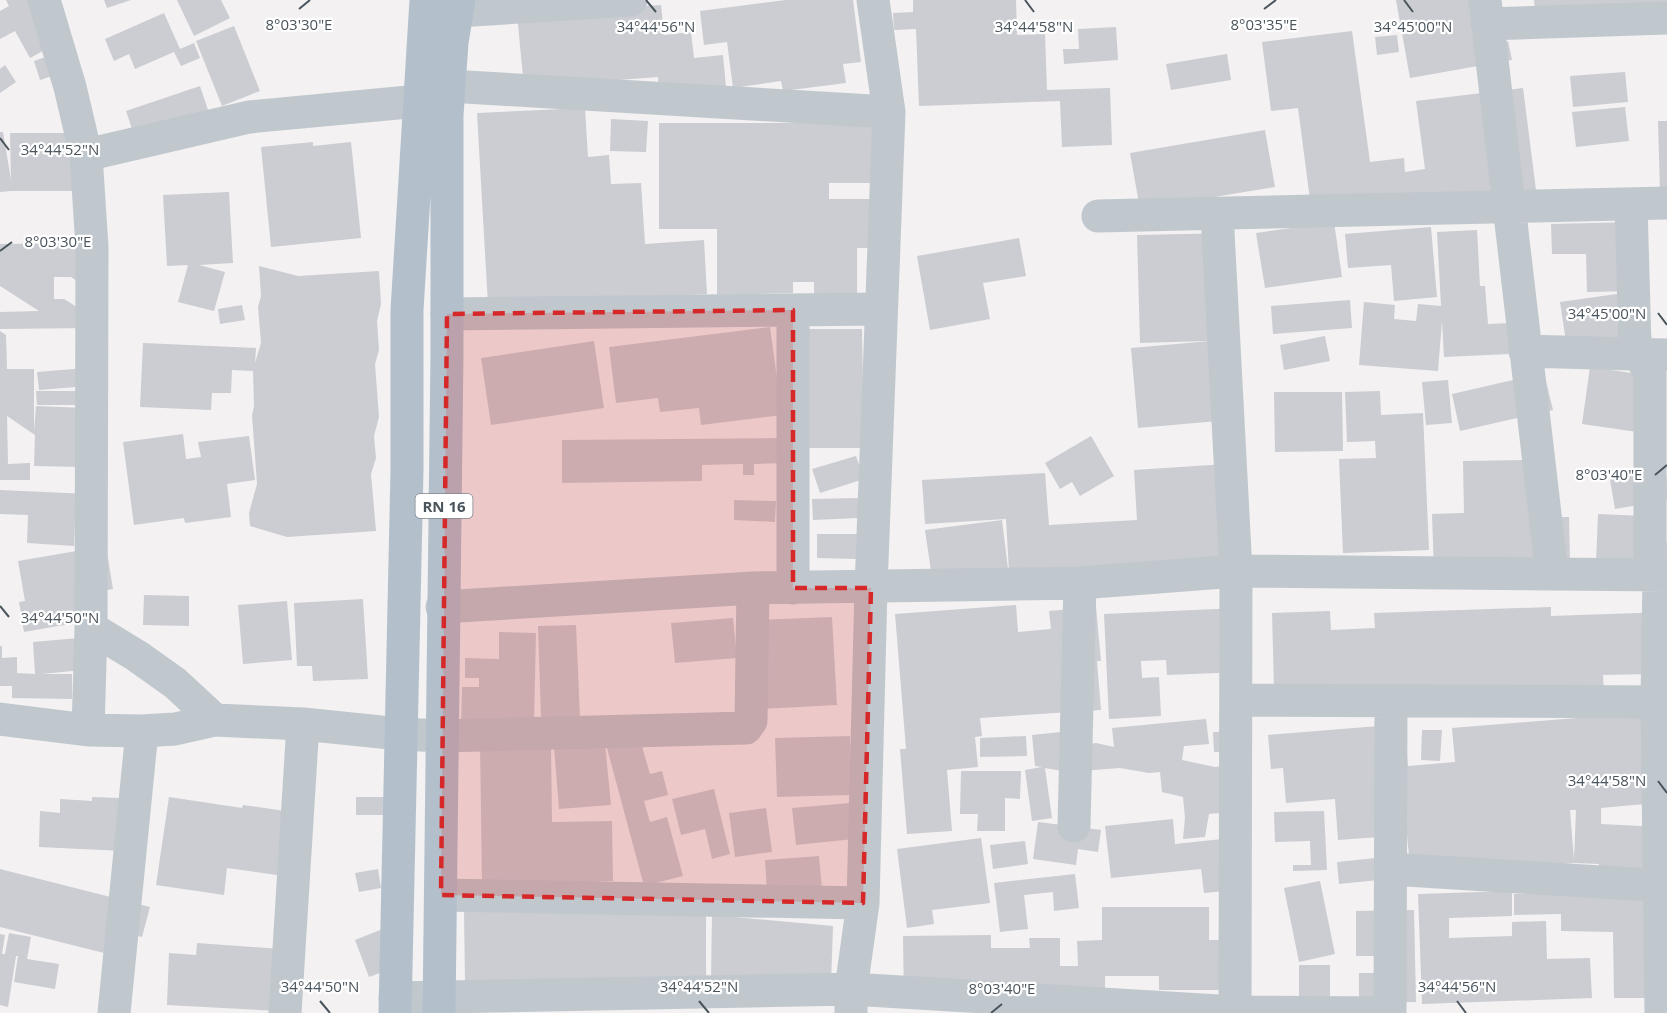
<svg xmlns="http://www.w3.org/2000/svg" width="1667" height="1013" viewBox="0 0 1667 1013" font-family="'Open Sans',sans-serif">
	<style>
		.building { fill: #cbcdd2; fill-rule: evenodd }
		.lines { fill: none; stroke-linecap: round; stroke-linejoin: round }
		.street { stroke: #c0c8ce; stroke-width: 33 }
		.primary { stroke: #b3c0cc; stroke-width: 33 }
		.marked { fill: #d62828; fill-opacity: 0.2; stroke: #d62828; stroke-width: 4.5; stroke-dasharray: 12 8; stroke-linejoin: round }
		.ticks { fill: none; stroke: #4a545c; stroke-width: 2 }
		.labels { text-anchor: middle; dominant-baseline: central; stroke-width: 4.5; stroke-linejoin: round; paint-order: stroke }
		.shield { fill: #fff; stroke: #80878d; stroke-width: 1.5 }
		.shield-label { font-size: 15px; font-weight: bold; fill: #4a545c }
		.ticks-label { font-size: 15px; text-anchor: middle; fill: #4a545c; stroke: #fff; stroke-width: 4.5; stroke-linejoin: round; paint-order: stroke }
	</style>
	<rect width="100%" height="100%" fill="#f3f1f1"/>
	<!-- building -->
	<path class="building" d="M6,0H35L59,42L30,58L15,31L0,39V11L9,6Z
		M104,0H131L107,8Z
		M177,0H221L230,18L194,36Z
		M786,0H853L861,62L843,64L846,83L783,91L781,81L733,88L727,42L704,45L700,11Z
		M913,0H1016L1017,35L1045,34L1047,90L1110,88L1112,145L1062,147L1060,101L919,106L916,29L894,30L893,13L913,12Z
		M1396,0H1497L1505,42L1508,41L1512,60L1410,78Z
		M1534,0H1667V20L1536,23Z
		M661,5L664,35L691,32L694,58L723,55L726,87L659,94L658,77L524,87L517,14Z
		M164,13L180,49L194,43L200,58L181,66L174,52L135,69L129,54L114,61L105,39Z
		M234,26L260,91L222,106L196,41Z
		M1116,27L1118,60L1064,64L1063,49H1079L1078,29Z
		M1352,31L1370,162L1404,158L1405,172L1425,169L1416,101L1523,88L1536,190L1312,215L1298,108L1271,111L1262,42Z
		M1397,35L1399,52L1377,55L1375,37Z
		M69,49L76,68L40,80L34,61Z
		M1227,54L1231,80L1171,90L1166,64Z
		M5,65L16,82L0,93V69Z
		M1625,72L1628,102L1573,107L1570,76Z
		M200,86L212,122L138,147L126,111Z
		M1625,107L1629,141L1576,147L1572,112Z
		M585,108L588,157L609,155L611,184L641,183L645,244L704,240L707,294L488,305L477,113Z
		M611,119L648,121L646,152L610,151Z
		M1658,121H1667V193H1660Z
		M659,123H881V183H829V199H880V248H857V301L814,300V282H793V293L717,295V229H659Z
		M1265,130L1275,187L1140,209L1130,153Z
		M0,132H3L11,180L10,133H77V191H11L0,192Z
		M313,142V146L351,142L361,238L271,247L261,147Z
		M229,192L233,263L199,265L225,272L214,311L178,302L188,265L167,266L163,195Z
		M1334,222L1342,277L1265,288L1256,233Z
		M1634,222L1636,291L1587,292L1586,254H1552L1551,224Z
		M1431,227L1437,297L1394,301L1391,265L1348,268L1345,234Z
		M1477,230L1480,286H1485L1488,324L1529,322L1531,353L1444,357L1442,321L1438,371L1359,365L1364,302L1395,305L1394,319L1416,321L1418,304L1441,306L1437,232Z
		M1234,233L1208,341L1140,343L1137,235Z
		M1019,238L1026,276L983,283L990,319L930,330L917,256Z
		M99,243L77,281L71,277H54V299H64L88,314V328L0,329V312L39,311L0,286V244Z
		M259,266L298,276L379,271L381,304L377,321L379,350L375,364L379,417L374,436L376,458L371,474L376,531L287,537L250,526L249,513L257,484L252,415L254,407L253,371L232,370L231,393H212L211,410L140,407L143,343L256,348L255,363L261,343L258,307L261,296Z
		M1645,290L1652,342L1568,355L1560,302Z
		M1350,300L1352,328L1273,334L1271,306Z
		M242,305L245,320L220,324L218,309Z
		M770,327L782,415L701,425L699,408L660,412L658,398L616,403L609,347Z
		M800,329H862L864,448H801Z
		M0,331L6,335L7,369H34V432L36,406L84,408L81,467L34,466L35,435L7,416L8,464L30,463V480H0Z
		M1325,336L1330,361L1284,370L1280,345Z
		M1233,339L1218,421L1138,428L1131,348Z
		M594,341L604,408L491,425L481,358Z
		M1590,367L1659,377L1651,434L1582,424Z
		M86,368L88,386L39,390L37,372Z
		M1544,373L1553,410L1460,431L1452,394Z
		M1448,380L1452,423L1426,425L1422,382Z
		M36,391H77V405H37Z
		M1380,391L1381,415L1423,413L1429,550L1343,553L1339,459L1376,458L1375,441L1347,442L1345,392Z
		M1274,392H1342L1343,451L1275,452Z
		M183,434L186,459L201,457L198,442L249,436L255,480L227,484L231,517L185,523L184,518L134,525L123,442Z
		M1091,436L1114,476L1080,496L1072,482L1060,489L1045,463Z
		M784,438V463L754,464V475H743V464L702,465V481L562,483V440Z
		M856,456L864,479L820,493L812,469Z
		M1529,460L1530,517H1569L1570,563L1434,571L1432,514L1464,513L1463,461Z
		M1242,463L1247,557L1009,572L1006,519L925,524L922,480L1045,473L1049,525L1137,520L1134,470Z
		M1664,464L1667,481V500L1615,509L1609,474Z
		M0,490L89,494L75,522L74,546L27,543L28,515L0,514Z
		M858,498L859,518L813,520L812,499Z
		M734,500L776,501L775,522L734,520Z
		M1598,514L1644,516L1643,540L1667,542V566L1596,562Z
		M1002,520L1008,569L932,578L925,530Z
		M817,534H857L856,559L817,558Z
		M106,546L113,589L77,595L81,622L24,632L19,602L25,601L18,561Z
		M144,595L189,596V626L143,625Z
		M363,599L368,679L313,681L312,666H297L294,603Z
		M287,601L292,660L243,664L238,605Z
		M1016,605L1018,632L1051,629L1049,611L1096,607L1101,661H1097L1101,710L980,718L982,736L975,737L978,767L947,770L952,831L907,834L900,749H906L895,614Z
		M1551,607V616L1667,612L1651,674L1603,675L1604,697L1274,688L1272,613L1330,611L1331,630L1375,628L1374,613Z
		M1239,608L1242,672L1167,675L1166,660L1141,661L1142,678L1159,677L1161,716L1109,719L1104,614Z
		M832,617L837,705L762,709L758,620Z
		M733,618L737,658L675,663L671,623Z
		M576,625L580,717L541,718L538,626Z
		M499,632L536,633L534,723L461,729L462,687H479V678H465V658L499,659Z
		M79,638L82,670L42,674H72V699L12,698V686H0V646H2V658L17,657V673L35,674L33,642Z
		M1664,711L1667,802L1601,808V824L1660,827L1658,873L1598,870L1599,864L1574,863L1411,876L1407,835L1338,840L1335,799L1286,803L1283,768L1271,769L1268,735L1404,724L1408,766L1455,762L1452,728ZM1570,810H1576L1574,860Z
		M1206,719L1209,744L1184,746L1182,760L1215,767L1231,765L1242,811L1209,814L1205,837L1183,839L1185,818L1183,797L1162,792L1160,772L1149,773L1120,768L1068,772L1045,768L1052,818L1032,821L1025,770L1042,767L1035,766L1032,735L1070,731L1071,746L1096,743L1114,747L1112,728Z
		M1422,730H1442L1440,761L1421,760Z
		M1241,731V752H1214L1213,732Z
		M850,736L852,795L777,797L775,738Z
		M1026,736L1027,756L980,757V738Z
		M640,739L650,774L662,771L668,795L644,801L650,822L667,817L683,876L644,886L607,748Z
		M551,742L552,822L612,821L613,881L482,886L480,743Z
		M605,743L611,805L559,809L554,747Z
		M961,771H1021L1020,799L1005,798V831H977L978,814H960Z
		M714,789L730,854L712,859L705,829L681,835L672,799Z
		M92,797L146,799L144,852L39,847L40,811L60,813V799L92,801Z
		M169,797L242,808L243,805L292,812L284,876L227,868L224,895L156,885Z
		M356,797H386L387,815H356Z
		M850,803L854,839L796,845L792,808Z
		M766,808L772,852L735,857L729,813Z
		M1324,811L1327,870L1293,871V865H1311L1310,841L1275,842L1274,812Z
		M1173,819L1175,844L1241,837L1246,889L1204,893L1201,869L1111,878L1105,826Z
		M1038,822L1101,830L1098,852L1078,849L1076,865L1033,859Z
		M981,838L990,903L932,910L934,924L907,928L897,849Z
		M1025,841L1028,864L993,869L990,845Z
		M819,856L822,889L767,893L765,860Z
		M1395,856L1398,878L1339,884L1337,862Z
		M0,869L150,907L142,937L122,932L116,956L0,927Z
		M378,869L381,888L359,892L355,873Z
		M1075,874L1079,908L1054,911L1053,892L1024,895L1028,929L1000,932L994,883Z
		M1320,881L1335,954L1299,962L1284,888Z
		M1512,891V916L1449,918V938L1512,936V922L1546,921L1547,959L1590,958L1592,998L1422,1004L1418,894Z
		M1514,894H1667V998H1614L1613,932L1561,931V914L1514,915Z
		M706,906V977L465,984L464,911Z
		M1102,907H1209V940H1225L1240,990H1159V976H1105V1001H904L903,936L991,935V948H1030L1029,938H1060V966H1078L1077,941L1102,940Z
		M1414,910L1416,1002L1359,1003V973H1377V956H1356V911Z
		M712,915L833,926L831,983L711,980Z
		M380,930L394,968L369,977L355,940Z
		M9,933L31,937L27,959L59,964L55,989L14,982L18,956H16L8,1007L0,1005V934L5,935L2,954H5Z
		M197,943L281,949L278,1011L167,1005L169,953L196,955Z
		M1299,965H1330V1002L1299,1001Z"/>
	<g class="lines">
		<!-- street -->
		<path class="street" d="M44,0L70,87L86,155L92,247L91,628L88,730
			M1485,0L1552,574
			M457,11L631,0
			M1487,24L1667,18
			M449,86L889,112
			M86,155L249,117L419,101
			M1631,204L1635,346L1650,374V575
			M1217,213L1236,571L1235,1013
			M1098,216L1667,203
			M447,314L880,309
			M1525,351L1667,355
			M1659,575L1657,702L1661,1013
			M793,588V310
			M442,607L753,588L1080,583L1236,571L1667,575
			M91,628L137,656L175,683L215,720
			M1236,700L1667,702
			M0,719L88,730L142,731L175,729L215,720L303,724L400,734L443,736L746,728L751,721L753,588
			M1074,826L1080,583
			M1390,869L1667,886
			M441,895L863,903
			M395,998L851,989L1235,1012L1387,1013
			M114,1013L142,731
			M285,1013L303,724
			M851,1013V989L863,903L871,588L889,112L873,0
			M1390,1013L1391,701"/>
		<!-- primary -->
		<path class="primary" d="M395,1013L407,470V310L426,0
			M439,1013L447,353V115L452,42L459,0"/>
	</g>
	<!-- marked area -->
	<path class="marked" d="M793,310V588H871L863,903L441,895L447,314Z"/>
	<!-- ticks -->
	<path class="ticks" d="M646,0L656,12M1025,0L1034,12M1404,0L1413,12M299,9L310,0M1264,9L1276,0M0,138L9,150M0,251L12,242M1658,313L1667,325M1655,475L1667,465M0,606L9,617M1658,781L1667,793M320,1001L330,1013M699,1001L709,1013M1457,1001L1466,1013M991,1013L1002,1004"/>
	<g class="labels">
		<!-- shield labels -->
		<rect class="shield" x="415.5" y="494" width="57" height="24" rx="4.5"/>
		<g class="shield-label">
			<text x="444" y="506">RN 16</text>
		</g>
	</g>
	<g class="ticks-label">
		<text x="299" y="30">8°03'30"E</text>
		<text x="1264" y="30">8°03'35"E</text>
		<text x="656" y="32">34°44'56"N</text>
		<text x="1034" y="32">34°44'58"N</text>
		<text x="1413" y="32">34°45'00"N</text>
		<text x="60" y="155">34°44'52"N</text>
		<text x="58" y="247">8°03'30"E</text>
		<text x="1607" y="319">34°45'00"N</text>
		<text x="1609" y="480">8°03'40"E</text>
		<text x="60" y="623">34°44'50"N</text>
		<text x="1607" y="786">34°44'58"N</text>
		<text x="320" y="992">34°44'50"N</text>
		<text x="699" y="992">34°44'52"N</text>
		<text x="1457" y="992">34°44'56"N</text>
		<text x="1002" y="994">8°03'40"E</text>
	</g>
</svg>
